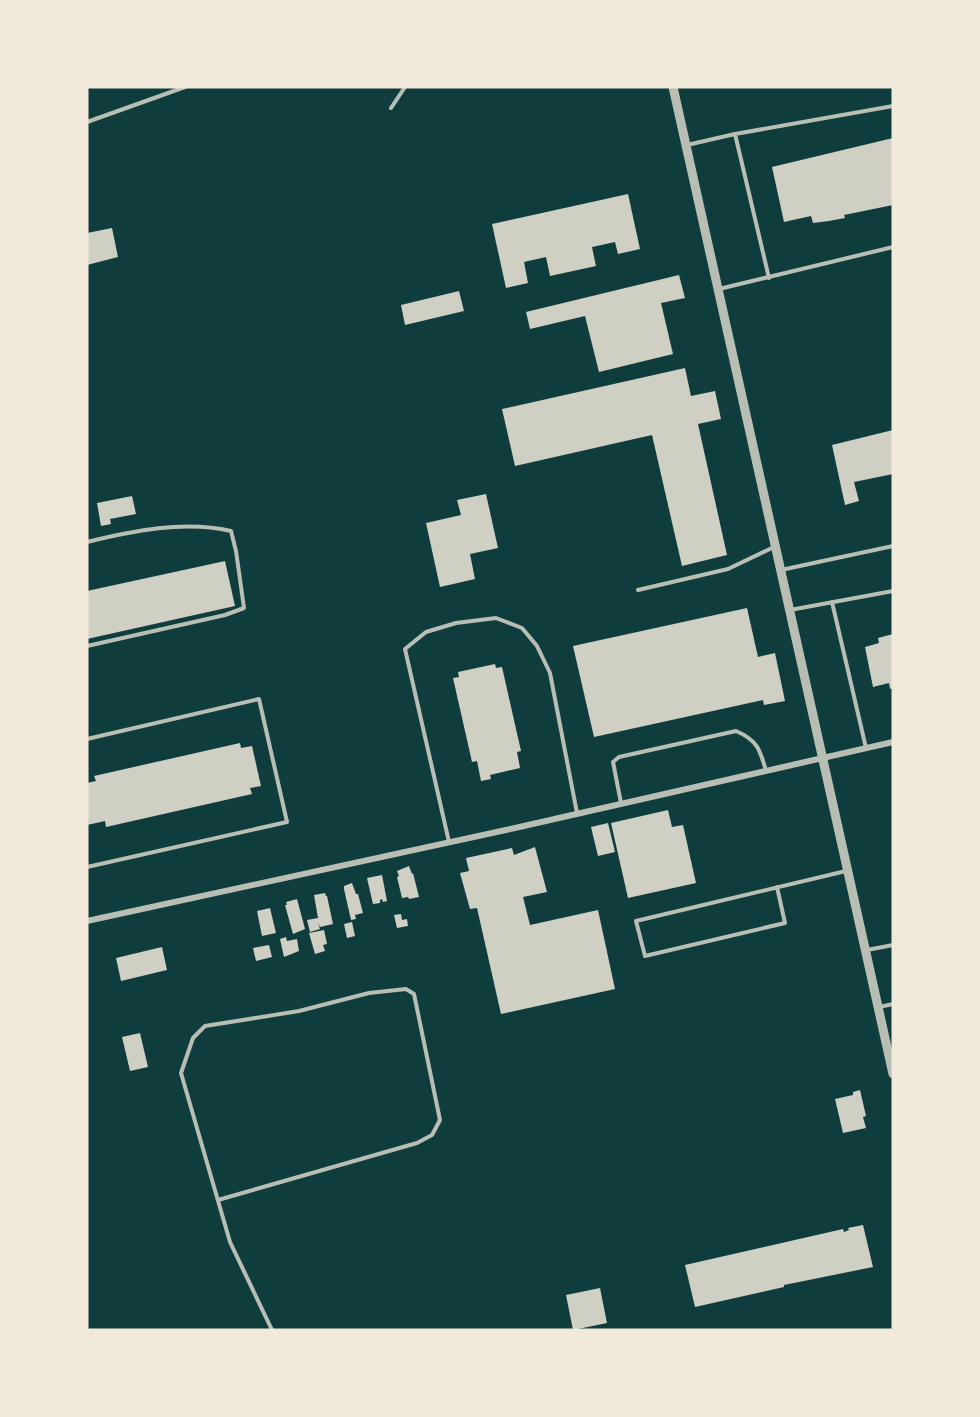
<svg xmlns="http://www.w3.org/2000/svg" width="980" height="1417" viewBox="0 0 980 1417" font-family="Cabin,sans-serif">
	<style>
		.building { fill: #cfcfc3 }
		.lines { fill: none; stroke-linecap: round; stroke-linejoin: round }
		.service { stroke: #b8beb3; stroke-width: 4 }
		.minor { stroke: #b8beb3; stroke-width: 6 }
		.tertiary { stroke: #b8beb3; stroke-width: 9 }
	</style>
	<rect width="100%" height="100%" fill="#0f3d3e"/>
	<!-- building -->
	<path class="building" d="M893,138V205L844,215L845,218L829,221L813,223L811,216L784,222L772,167Z
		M628,194L640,249L618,254L615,242L592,247L596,266L550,276L546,257L524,262L528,283L506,288L492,224Z
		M112,228L118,257L87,265V233Z
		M679,275L685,298L661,303L673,354L599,372L585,316L530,329L526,312Z
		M459,291L464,311L405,325L401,305Z
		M685,368L691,396L715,391L721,419L698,424L727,555L682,566L652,435L515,466L502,409Z
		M893,430V474L854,482L859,501L845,505L832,445Z
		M486,494L498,548L470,554L475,579L440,587L426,523L461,515L457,500Z
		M132,496L136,514L110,519L111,524L101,526L97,503Z
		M225,561L235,606L87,639V591Z
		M747,608L758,657L775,653L785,701L764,705L763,700L594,737L573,646Z
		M893,634V688L890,689L889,683L873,687L865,647L879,643L878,638Z
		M495,664L496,668L502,667L521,751L517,752L520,768L490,775L491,779L481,781L477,761L472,762L453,678L459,677L458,672Z
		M240,743L241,748L252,746L261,786L250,788L252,794L106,827L105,821L87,825V783L96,781L94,776Z
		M668,810L672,827L683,825L696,883L628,898L611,823Z
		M608,823L615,852L598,856L591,827Z
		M535,847L547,892L523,897L530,925L598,910L615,989L501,1014L477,908L470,909L460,873L469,871L466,858L512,848L514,855Z
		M409,866L412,874L413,873L419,897L409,899L408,897L402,898L397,877L399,876L397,871Z
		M382,875L387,901L383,902L382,899L380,900V903L373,904L367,878Z
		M352,883L356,894H358L363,913L355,915L356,919L351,920L344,889V886Z
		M325,893L326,896H327L333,924L320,927L318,923L320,929L310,932L307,920L318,918L314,895Z
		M297,899L305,929L293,934L285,905H287L286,902Z
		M270,908L276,933L262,936L257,911Z
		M401,914L402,920L407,919L408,926L397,928L394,915Z
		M352,922L355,936L347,938L344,924Z
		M324,930L327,944L323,945L325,951L315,954L309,933Z
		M286,937L287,941L297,939L299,951L284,957L280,939Z
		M269,945L272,957L256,961L253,948Z
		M162,947L167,970L121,981L116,958Z
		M140,1033L148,1067L130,1071L122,1037Z
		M860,1090L866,1116L863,1117L866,1128L843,1133L835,1099L853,1095V1092Z
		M863,1225L873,1267L784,1285V1287L695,1307L685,1265L843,1229L844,1232L849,1230L848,1228Z
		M600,1288L607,1323L573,1330L566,1295Z"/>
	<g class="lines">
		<!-- service -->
		<path class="service" d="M391,108L405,87
			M87,122L185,87
			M735,134L893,106
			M687,145L735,134L769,278
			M719,289L893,247
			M87,542C132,531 184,520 231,531L236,551L244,608L225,615L87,646
			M781,570L893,546
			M638,590L728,569L774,547
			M832,602L866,748
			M790,610L893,591
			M87,739L259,699L287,822L87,867
			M621,803L613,762L619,757L736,731C757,740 760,749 766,771
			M449,842L405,649L426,632L456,623L496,618L522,628L537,646L550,673L577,813
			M777,887L785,923L645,956L636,921L846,871
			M867,950L893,945
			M879,1007L893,1004
			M218,1200L417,1143L432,1135L440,1120L414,994L406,989L369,993L299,1011L205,1026L193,1038L181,1073L230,1242L272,1330"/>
		<!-- minor -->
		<path class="minor" d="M87,921L515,828L893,742"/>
		<!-- tertiary -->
		<path class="tertiary" d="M673,87L893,1074"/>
	</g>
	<!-- border -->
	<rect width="980" height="1417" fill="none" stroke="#f1e9da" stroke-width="177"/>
</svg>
